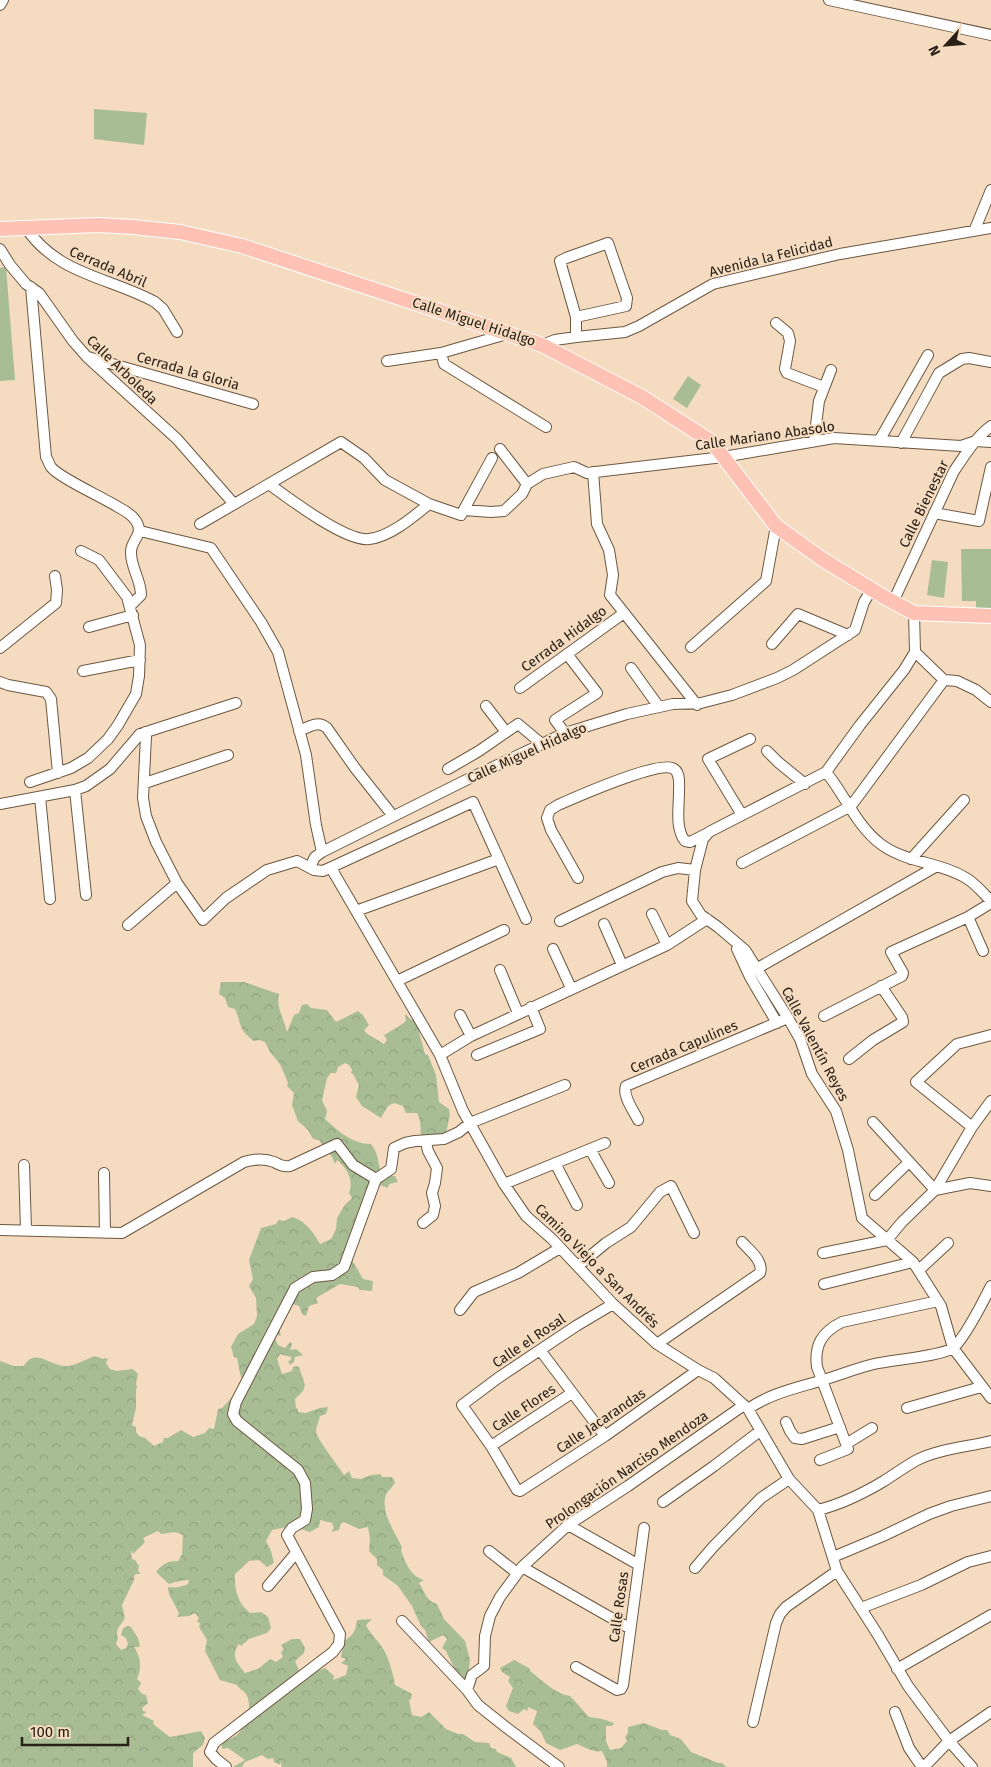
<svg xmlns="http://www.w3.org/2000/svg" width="991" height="1767" viewBox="0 0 991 1767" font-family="'Fira Sans',sans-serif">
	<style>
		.forest { fill: url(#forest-crowns) }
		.pitch { fill: #a9bd95 }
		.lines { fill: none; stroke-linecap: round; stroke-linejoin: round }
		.minor-casing { stroke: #6c5740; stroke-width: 12 }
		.major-casing { stroke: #fff; stroke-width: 16 }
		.minor { stroke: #fff; stroke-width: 10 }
		.major { stroke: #fdc2b3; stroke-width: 14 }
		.labels { text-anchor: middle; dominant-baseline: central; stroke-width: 4; stroke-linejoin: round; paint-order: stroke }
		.street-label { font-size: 14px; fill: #292017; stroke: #f5dcc1 }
	</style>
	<defs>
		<pattern id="forest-crowns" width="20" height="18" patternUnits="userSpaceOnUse" patternTransform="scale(1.25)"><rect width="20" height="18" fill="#a9bd95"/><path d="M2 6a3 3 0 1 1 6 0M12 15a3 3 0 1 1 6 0" fill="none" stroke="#91a280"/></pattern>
	</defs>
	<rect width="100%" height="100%" fill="#f5dcc1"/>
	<!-- forest -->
	<path class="forest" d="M221,982H244L279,994C276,1009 284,1018 287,1032L294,1015L299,1013L302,1005L307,1004L311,1008L327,1010L336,1022L358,1011L363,1015L369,1025L364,1030L366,1033L384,1044L387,1040L384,1035C388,1033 403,1024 406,1021L405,1014L411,1020L418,1015L420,1028L419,1032L425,1054L428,1055L436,1075L439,1102L449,1109L450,1115L446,1133L421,1141C420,1130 422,1122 417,1113H406L403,1106L394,1103L388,1106L381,1118L362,1106L356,1097L359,1085L353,1074L351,1073L352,1070L349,1065L345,1063L338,1067L336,1073H331L327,1078L322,1100L327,1111L325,1119C338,1131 352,1144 371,1144C382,1158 376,1170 386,1180L387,1176H395L398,1182L389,1184L388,1188L380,1185L381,1182L377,1181L362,1211L357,1216L352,1260L363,1279L373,1281L372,1291L360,1290L358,1287L340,1284L316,1298L318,1303L309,1306L306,1316L302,1314L299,1306L289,1303L278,1325L281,1336L273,1334L278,1345L285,1348L290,1342L292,1344L290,1350L296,1349L303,1355L295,1357L294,1362L290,1365L288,1361L291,1360V1357L280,1354L277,1359L282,1374L292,1371L293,1367L296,1366L299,1367L305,1385L303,1391L295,1399L296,1408L298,1409V1412L306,1413L320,1408L328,1407L326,1414L320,1416C319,1421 316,1427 316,1432C317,1439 339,1467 344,1475L349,1471L352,1478L361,1479L371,1475L380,1474L382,1477H392L395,1482C393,1488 386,1491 385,1498C382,1514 395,1533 402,1547L401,1551C406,1563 410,1576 424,1580L419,1583C425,1592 426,1601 437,1604L444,1619L465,1641L470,1660L469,1669L471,1672L467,1682L459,1678L446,1651L442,1648L447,1639L443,1635L429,1642L425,1630L421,1626L412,1606L398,1586L383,1575V1570L377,1565V1559L369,1551L370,1539L368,1527L359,1529L344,1522L341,1523L339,1530L331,1532L334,1528L332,1523L320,1520L319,1527L310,1532L301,1529L296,1523L292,1526L272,1530L266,1541L271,1551L274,1563L267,1567L259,1560L249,1561L235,1574C234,1589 238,1604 250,1613L261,1612L268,1617L271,1628L267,1633L249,1639L241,1646L239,1644C230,1656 237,1663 245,1673L258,1669L270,1659L276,1662L283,1657L281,1652L284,1649L281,1645L292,1639H300L305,1648L304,1653L295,1661L302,1677L325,1668L334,1676L333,1680L346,1675L348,1666L341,1663L346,1659L341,1657L344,1641C353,1636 356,1630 357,1620L372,1619L366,1625C370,1634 377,1639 382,1647C389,1657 393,1674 395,1685L412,1694L411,1699L409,1700L412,1715L421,1717L429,1712L446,1729L458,1734H463L475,1742L489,1743L491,1748L496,1749L497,1752L511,1758L516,1767H282L280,1761V1765L274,1762L273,1758L268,1759L262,1755L245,1762L242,1767H233L245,1760L228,1748L222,1749V1742C229,1740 238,1736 242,1729C248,1721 252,1703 246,1694C243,1690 240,1690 237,1685L220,1680L205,1651L207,1640L199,1627L200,1623L197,1622L199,1618L195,1613L189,1616L177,1617L179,1613L169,1594L168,1587C176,1588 181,1587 188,1584L189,1580C182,1580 175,1582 169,1584L156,1572C162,1564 168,1561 178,1561L182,1554L183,1535L175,1532L161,1534L158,1531L143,1538L145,1542L133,1554L132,1551H131L132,1559L135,1560L139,1566L138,1571L141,1574H136L134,1576V1580L122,1605L125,1618C122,1624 114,1630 118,1638L116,1644L121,1650L126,1648L128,1644L126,1638L121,1635L123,1628L128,1626L131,1627L138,1638L140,1647H134C141,1658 142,1667 137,1679L141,1683L138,1689L142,1694L146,1695L148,1703L142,1708L143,1711L147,1712L142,1715L154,1721L153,1724L170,1737L201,1731L205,1738L203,1745L193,1753V1767H0V1361L14,1366H24C35,1346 51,1368 68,1366C76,1365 86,1359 95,1356L103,1359L105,1358L108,1359L106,1363L110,1369L117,1371L133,1369L138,1374L136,1384L137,1387L136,1391V1408L132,1425L136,1427V1432L139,1436L145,1438L154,1446L163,1442L164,1438H168L181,1430L193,1437L205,1433L209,1428L214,1429L218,1409L222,1408L245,1384C238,1372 240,1370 237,1358L234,1357L231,1347L238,1334L254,1324L257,1316L256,1298L249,1286L253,1279L249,1260L261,1228L276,1224L279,1220L284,1221L292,1217C306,1221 313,1232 320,1244L331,1239L336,1229L337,1218L344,1206L352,1198L349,1193C354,1180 347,1168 337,1160L335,1164L332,1157L319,1140L313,1139L308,1130L298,1121L292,1105L294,1093L287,1086L288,1083L280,1064L270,1052L265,1042L259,1040L254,1041C236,1027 243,1026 235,1009L228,1007L225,998L219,994Z
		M514,1660L529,1668L530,1671C542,1680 555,1694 570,1696L589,1717L602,1719L614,1723L612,1726H606V1741L610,1750L621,1748L627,1741L625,1737L628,1733V1727L644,1723L662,1730H667L670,1735L681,1739L691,1752L718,1763H722L726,1767H607V1762L602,1751C593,1753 585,1747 577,1744L560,1750L546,1743L541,1732L533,1724L537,1711L528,1707L527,1711L524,1709L518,1714L509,1711L506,1706L513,1688L508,1681L510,1677L502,1672L500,1668Z"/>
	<!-- pitch -->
	<path class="pitch" d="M94,109L147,113L144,145L94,139Z
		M6,267L15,380L0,381V268Z
		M688,376L701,385L687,408L673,399Z
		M961,549H991V611H976V601H962Z
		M932,560L948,562L944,598L927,595Z"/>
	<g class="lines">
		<defs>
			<path id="minor" d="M829,0L991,35
				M0,5L3,0
				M26,228C58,275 109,277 155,302L163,309L177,332
				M975,229L991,190
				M0,249L10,265L26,284L39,293L73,341L87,357L177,439L234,504
				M31,287L46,457C48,460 49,464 51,467C58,477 104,498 118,507C124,510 132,515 136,521C145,535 130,540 131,553C131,568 141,580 141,595L130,606
				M776,323L788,333L790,341L785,369L787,373L824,387
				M576,337V317L560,261L566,258L608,243L627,298L626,306L576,317
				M542,345L555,340L576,337L625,332L639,326L713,284L840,254L991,228
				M441,353L444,364L546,427
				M88,357L253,404
				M387,361L441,353L507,334
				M814,441L819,401L831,370
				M879,441L928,355
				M901,443L939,373L962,359L969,358L991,362
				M500,449L527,484
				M593,472L597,524L609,550L613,575L610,595L697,705
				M269,484C288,498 346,542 369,539C390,537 413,517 429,504L461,515L492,458
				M464,510L491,512L504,511L522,494L527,484L543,474L574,467L587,473L723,457L834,438L961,446L976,441L991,442
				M934,513L979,521L991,467
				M200,524L341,442L364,458L385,480L429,504
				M140,531L211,548L261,622L278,652L306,755L316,825L322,852
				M893,602L954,471C965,455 975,438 991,426
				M914,613L915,652L904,670L860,725L826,772L709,832L703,839L695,870L692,901L701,915L718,927L745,950L788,1018L800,1039L812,1074L836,1111L848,1150L862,1218L913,1262L941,1306L953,1348L991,1398
				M89,627L133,615
				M772,644L798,614L848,635
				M691,647L766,581L776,526
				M0,648L56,603L57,590L55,576
				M915,652L944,680L957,681L976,690L991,702
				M631,668L659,707
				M83,671L140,660
				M0,682L8,685L46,692L51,699L58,773
				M520,688L624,613
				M486,706L506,732
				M299,731C309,727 318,720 327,728L355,768L393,816
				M145,732L146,736L143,798L146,816L156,842L177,883L203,920L226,898L267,870L297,861L314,870L323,871L473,802L526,919
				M565,733L555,720L597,693L567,654
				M767,751L778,762L805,784
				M448,769L479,751L518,724L542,744
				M826,772C845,795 857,827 882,845C907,863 940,862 966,878C976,884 983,893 991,901
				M30,782L71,768L88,758L108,739L118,725L136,694L139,676L140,645L127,597L99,560L81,551
				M145,783L228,755
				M75,790L86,895
				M40,797L50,899
				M0,804L75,790L86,786L110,769L140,734L236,703
				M742,815L708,759L750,739
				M911,859L964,800
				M742,863L851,806L944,680
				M310,867L315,857L322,852L464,781L565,733L627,714L673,704L701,703L732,695L777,678L793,670L855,630L864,602L872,589
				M331,868L440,1055L463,1111L504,1184L526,1216L552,1239L613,1304L657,1344L698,1370L714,1378L748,1409L789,1479L818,1510L837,1571L878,1635L908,1686L949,1741L972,1767
				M578,878L551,830L547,818L550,810L558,805C576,797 656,762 672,768C681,771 679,784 679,792C679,807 675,829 685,841L690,842L708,833
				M356,911L499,859
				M652,914L667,945
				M968,917L983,951
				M560,921L662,872L678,868L695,870
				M604,924L622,965
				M128,925L177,883
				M553,949L571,988
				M737,949L750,977L777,1023
				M756,969L937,866
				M500,970L518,1013
				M397,981L504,930
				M460,1015L471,1036
				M824,1016L902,976L903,973L891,952L968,917L991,903
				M440,1055L471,1036L667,945L707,919
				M477,1055L540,1029L531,1007
				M849,1059L873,1040L903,1022L902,1017L881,986
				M638,1120C634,1111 622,1096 626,1086L788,1018
				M873,1122L935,1190L972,1127L991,1101
				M972,1127L916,1082L957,1044L991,1035
				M590,1149L609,1183
				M555,1163L577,1205
				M24,1165L26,1230
				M104,1173L105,1233
				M504,1184L605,1143
				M875,1195L909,1162
				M423,1223L433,1215L435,1206L432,1193L435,1183L437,1168L428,1151L426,1142
				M0,1230L122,1233L244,1162C254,1159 264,1158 274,1162C280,1165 283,1167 290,1166L337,1144L353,1165L376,1179L391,1169L394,1148L405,1143L415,1141L444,1139L459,1132L470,1123L565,1085
				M823,1253L887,1240L902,1222L935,1190L970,1183L991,1186
				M578,1266L606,1243L631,1227L660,1192L671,1186L694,1233
				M919,1270L948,1243
				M824,1284L913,1262
				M613,1304L576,1326L498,1378L462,1405L491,1446L517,1490L520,1491L605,1436L698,1370
				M460,1310L474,1292L518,1273L560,1248
				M657,1344L760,1273C764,1261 749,1250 742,1242
				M540,1350L605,1436
				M907,1408L981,1387
				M748,1409C771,1393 797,1388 823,1380C840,1375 857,1368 874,1364C891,1360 942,1356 953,1348C965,1338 984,1300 991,1286
				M786,1422L790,1431L795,1438L802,1439L840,1427
				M846,1444L872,1428
				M491,1446L572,1393
				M820,1460L848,1449L817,1367C814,1345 822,1332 842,1322L938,1301
				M663,1502L714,1466L760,1431
				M818,1510C842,1504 864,1493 884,1481C895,1474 906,1466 917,1460C939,1449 967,1447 991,1441
				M568,1525L639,1565
				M489,1551L517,1573
				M833,1557L883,1536L929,1514L951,1506L991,1496
				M522,1567L629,1628
				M695,1568L713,1547L761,1498L789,1479
				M268,1586L296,1553
				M861,1608L921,1585L968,1562L991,1556
				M402,1621L467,1690L478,1705L507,1728L559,1767
				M576,1667L617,1690L621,1689L623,1685L644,1528
				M897,1669L991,1615
				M467,1690L472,1675L484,1666L485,1636L490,1616L500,1597L522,1567L568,1525L628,1486L744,1405
				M895,1712L909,1748L922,1767
				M753,1722L776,1623L780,1614L786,1607L837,1571
				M226,1767L216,1759L210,1752L214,1743L333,1652L339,1644L340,1634L287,1535L292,1528L305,1520L307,1509L305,1483L298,1470L237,1421L233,1414L236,1402L295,1288L313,1277L332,1275L344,1267L376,1179
				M924,1767L949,1741L991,1712"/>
			<path id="major" d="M0,229L98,225L133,227L180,232L242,246L542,345L642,397L712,442L776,526L822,559L884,597L914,613L991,616"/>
		</defs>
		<!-- minor casing -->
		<use href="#minor" class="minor-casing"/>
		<!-- major casing -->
		<use href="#major" class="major-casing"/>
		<!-- minor -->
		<use href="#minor" class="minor"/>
		<!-- major -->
		<use href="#major" class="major"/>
	</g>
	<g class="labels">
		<!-- street labels -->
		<g class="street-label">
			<text transform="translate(771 257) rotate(-14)">Avenida la Felicidad</text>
			<text transform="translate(108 267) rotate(23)">Cerrada Abril</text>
			<text transform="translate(474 322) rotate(18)">Calle Miguel Hidalgo</text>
			<text transform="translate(122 370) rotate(44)">Calle Arboleda</text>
			<text transform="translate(188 371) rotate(16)">Cerrada la Gloria</text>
			<text transform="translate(765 436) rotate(-8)">Calle Mariano Abasolo</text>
			<text transform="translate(924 504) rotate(-64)">Calle Bienestar</text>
			<text transform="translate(564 639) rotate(-36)">Cerrada Hidalgo</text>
			<text transform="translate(527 753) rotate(-24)">Calle Miguel Hidalgo</text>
			<text transform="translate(815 1044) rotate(62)">Calle Valentín Reyes</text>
			<text transform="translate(684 1047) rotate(-23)">Cerrada Capulines</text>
			<text transform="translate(597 1266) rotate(45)">Camino Viejo a San Andrés</text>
			<text transform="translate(529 1341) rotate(-34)">Calle el Rosal</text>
			<text transform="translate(524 1408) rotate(-34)">Calle Flores</text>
			<text transform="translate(601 1421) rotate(-34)">Calle Jacarandas</text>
			<text transform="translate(627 1470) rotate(-35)">Prolongación Narciso Mendoza</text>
			<text transform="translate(619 1607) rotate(-82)">Calle Rosas</text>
		</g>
	</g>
	<!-- north arrow -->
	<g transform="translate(946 45) rotate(244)" stroke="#f5dcc1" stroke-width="4" paint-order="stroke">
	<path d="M0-4L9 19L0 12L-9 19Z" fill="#292017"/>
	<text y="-8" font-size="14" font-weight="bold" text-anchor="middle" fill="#292017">N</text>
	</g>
	<!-- scale -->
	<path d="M22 1737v8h106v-8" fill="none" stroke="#292017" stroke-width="2.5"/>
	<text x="30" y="1737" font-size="15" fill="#292017" stroke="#f5dcc1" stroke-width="4" paint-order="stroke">100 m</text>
</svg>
